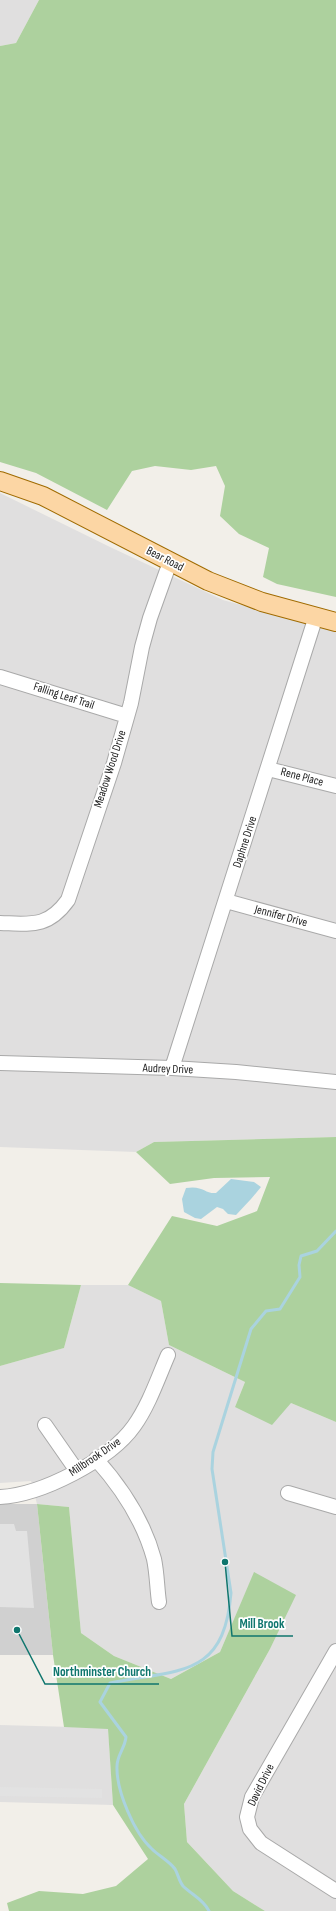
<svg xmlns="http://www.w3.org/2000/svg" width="336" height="1911" viewBox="0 0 336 1911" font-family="'Sofia Sans Condensed',sans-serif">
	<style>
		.residential { fill: #e0dfdf }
		.religious { fill: #d0d0d0 }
		.forest { fill: #add19e }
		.parking { fill: #e2e2e2 }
		.water { fill: #aad3df }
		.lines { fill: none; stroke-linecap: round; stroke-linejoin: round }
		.stream { stroke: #aad3df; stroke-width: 3 }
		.minor-casing { stroke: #a9a9a9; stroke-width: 16 }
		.major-casing { stroke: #a06b00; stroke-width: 20 }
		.minor { stroke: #fff; stroke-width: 14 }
		.major { stroke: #fcd6a4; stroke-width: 18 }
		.labels { text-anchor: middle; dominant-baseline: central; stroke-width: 3.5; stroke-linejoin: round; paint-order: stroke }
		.street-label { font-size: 12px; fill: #222; stroke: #fff }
		.leader { fill: none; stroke: #0f766e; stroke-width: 1.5 }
		.callout-dot { fill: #0f766e; stroke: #fff; stroke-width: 1.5 }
		.callout-label { font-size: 13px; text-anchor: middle; font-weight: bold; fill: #0f766e; stroke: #fff; stroke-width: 3.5; stroke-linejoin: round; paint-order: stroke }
	</style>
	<rect width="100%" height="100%" fill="#f2efe9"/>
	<!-- residential -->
	<path class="residential" d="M0,0H39L16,43L0,46Z
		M0,493L110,547L223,600L336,631V1137L154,1142L136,1152L0,1147Z
		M81,1285H128L161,1301L169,1345L245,1382L235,1407L291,1403L336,1422V1911H265L233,1891L187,1842L184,1804L270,1649L295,1595L254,1573L220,1652L171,1679L114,1656L81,1633L69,1507L37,1504L31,1481L0,1483V1366L64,1348Z
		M0,1725L108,1728L113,1805L0,1802Z"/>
	<!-- religious -->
	<path class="religious" d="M0,1504H37L53,1655H0Z"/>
	<!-- forest -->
	<path class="forest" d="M39,0H336V597L277,584L263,577L269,548L239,534L220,516L225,486L216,466L191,470L155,466L132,471L107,510L36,473L0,462V46L16,43Z
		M336,1137V1422L291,1403L272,1425L235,1407L245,1382L169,1345L161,1301L128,1285L172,1216L217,1226L257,1211L270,1177L214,1178L170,1184L136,1152L154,1142Z
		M0,1283L81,1285L64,1348L0,1366Z
		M37,1504L69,1507L81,1633L114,1656L171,1679L220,1652L254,1572L296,1595L270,1649L184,1804L187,1842L233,1891L265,1911H9L7,1903L39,1891L83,1894L116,1886L148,1859L113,1805L108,1729L64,1727L53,1655Z"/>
	<!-- parking -->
	<path class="parking" d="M0,1524H14L16,1531H27L34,1608L0,1607Z
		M0,1787L102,1789V1798L0,1796Z"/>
	<!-- water -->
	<path class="water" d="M231,1179L254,1182L261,1187L251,1199L236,1215L228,1214L223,1209L217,1207L201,1219L195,1218L184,1212L182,1199L186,1188C203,1185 205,1194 216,1193Z"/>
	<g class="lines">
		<!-- stream -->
		<path class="stream" d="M209,1911C203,1899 192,1895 183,1886C179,1881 178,1874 175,1869C169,1861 159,1856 152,1849C134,1833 116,1790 117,1766C117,1755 125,1748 126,1737L100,1702L110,1683C178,1669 224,1679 231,1593L212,1469L213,1452L251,1329L266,1311L280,1309L300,1277L299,1265L301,1256L317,1251L336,1231"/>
		<defs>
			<path id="minor" d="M0,677L127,716
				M268,769L336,786
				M226,901L336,931
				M0,923C31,924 48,928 68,900L114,763L131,703L142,647L150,618L170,562
				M0,1063L172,1068L236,1072L336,1082
				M172,1068L316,616
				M45,1425L77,1471
				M96,1459C122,1488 144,1522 154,1559C157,1573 157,1588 159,1602
				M288,1493L336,1507
				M0,1497C41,1495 110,1460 134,1426C149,1405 158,1378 168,1355
				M336,1651L252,1797L247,1817L250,1829L261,1843L336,1891"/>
			<path id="major" d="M0,481L43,496L208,581L262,602L336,622"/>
		</defs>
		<!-- minor casing -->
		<use href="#minor" class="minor-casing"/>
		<!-- major casing -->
		<use href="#major" class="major-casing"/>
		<!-- minor -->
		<use href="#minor" class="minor"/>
		<!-- major -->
		<use href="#major" class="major"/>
	</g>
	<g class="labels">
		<!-- street labels -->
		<g class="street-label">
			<text transform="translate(165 559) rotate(27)">Bear Road</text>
			<text transform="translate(64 696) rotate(18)">Falling Leaf Trail</text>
			<text transform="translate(110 769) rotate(-72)">Meadow Wood Drive</text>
			<text transform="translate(302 777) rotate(15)">Rene Place</text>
			<text transform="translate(245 842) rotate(-72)">Daphne Drive</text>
			<text transform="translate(281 916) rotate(15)">Jennifer Drive</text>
			<text transform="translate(168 1069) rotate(2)">Audrey Drive</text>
			<text transform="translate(95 1457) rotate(-34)">Millbrook Drive</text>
			<text transform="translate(261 1785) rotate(-64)">David Drive</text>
		</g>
	</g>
	<!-- callouts -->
	<path class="leader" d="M225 1562L232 1636H293M17 1630L45 1684H159"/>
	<g class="callout-dot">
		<circle cx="225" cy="1562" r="4"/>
		<circle cx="17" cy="1630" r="4"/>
	</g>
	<g class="callout-label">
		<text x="262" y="1628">Mill Brook</text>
		<text x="102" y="1676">Northminster Church</text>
	</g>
</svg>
